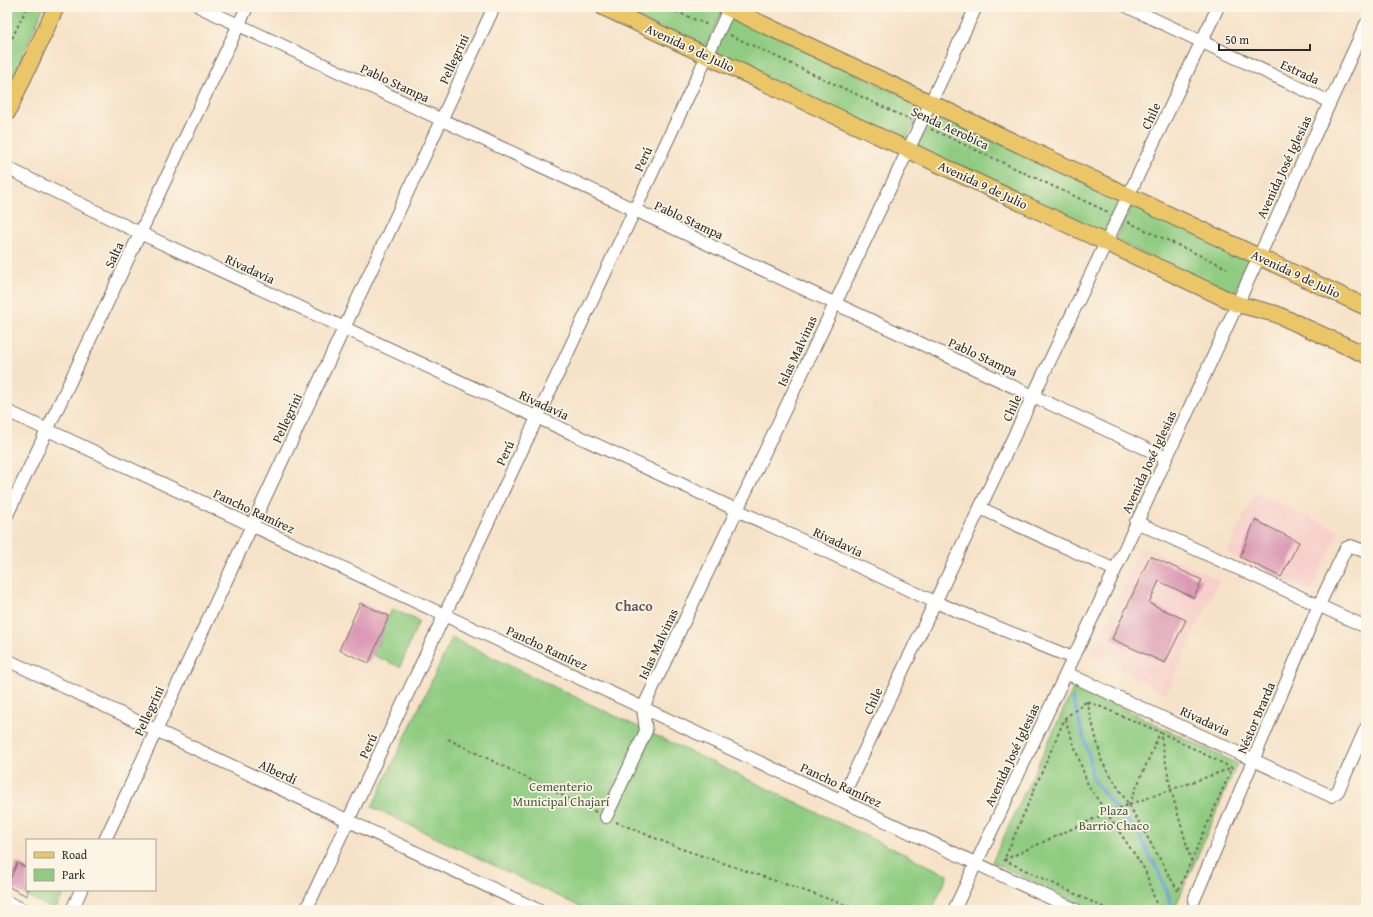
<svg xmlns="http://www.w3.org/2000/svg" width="1373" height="917" viewBox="0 0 1373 917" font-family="'Gentium Book Plus',serif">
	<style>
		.built { fill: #f7d0cb }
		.green { fill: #8fcc81; stroke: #5d7c56 }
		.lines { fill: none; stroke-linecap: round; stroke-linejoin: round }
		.stream { stroke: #6fa2db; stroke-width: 3.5 }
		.building { fill: #db99b5 }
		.minor-casing { stroke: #726b62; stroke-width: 14 }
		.major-casing { stroke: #726b62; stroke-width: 18 }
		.path { stroke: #726b62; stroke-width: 2; stroke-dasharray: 3 3; stroke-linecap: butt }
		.minor { stroke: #fff; stroke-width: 12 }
		.major { stroke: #ebc669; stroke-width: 16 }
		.labels { text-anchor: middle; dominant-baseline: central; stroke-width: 3.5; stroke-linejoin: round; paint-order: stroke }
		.street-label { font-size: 13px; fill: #2b2b2b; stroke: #fcf5e5 }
		.park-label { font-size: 13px; fill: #495b45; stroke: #fcf5e5 }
		.neighbourhood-label { font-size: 14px; font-weight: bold; fill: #69525b; stroke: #fcf5e5 }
	</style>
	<rect width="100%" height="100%" fill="#fcf5e5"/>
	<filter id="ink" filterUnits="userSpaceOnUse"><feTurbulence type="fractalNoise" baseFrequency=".025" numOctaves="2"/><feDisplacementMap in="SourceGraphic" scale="8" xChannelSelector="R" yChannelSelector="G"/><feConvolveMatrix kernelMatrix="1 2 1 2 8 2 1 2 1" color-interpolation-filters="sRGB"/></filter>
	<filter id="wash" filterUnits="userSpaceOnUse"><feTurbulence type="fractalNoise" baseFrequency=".012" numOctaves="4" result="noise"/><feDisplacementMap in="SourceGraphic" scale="16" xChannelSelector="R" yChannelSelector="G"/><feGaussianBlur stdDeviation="0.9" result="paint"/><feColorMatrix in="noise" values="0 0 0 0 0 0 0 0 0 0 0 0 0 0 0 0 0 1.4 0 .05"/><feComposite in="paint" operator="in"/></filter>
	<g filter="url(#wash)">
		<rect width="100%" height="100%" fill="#f6e2c8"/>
		<!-- built -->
		<path class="built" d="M1255,492L1339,531L1311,592L1227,553Z
			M1146,547L1219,580L1166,694L1091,655L1140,549Z"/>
		<!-- green -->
		<path class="green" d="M7,7H44L7,90Z
			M615,7H713L722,11L705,49Z
			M731,15L922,105L905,143L715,54Z
			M932,109L1120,198L1103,234L916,148Z
			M1132,203L1250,258L1233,297L1115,240Z
			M392,609L419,621L400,667L373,655Z
			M452,638L948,875L932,910H587L372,807Z
			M1075,685L1237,764L1174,910H1091L992,862Z
			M27,890H65L55,910L25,895Z"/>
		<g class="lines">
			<!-- stream -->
			<path class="stream" d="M1073,699L1090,759L1092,778L1114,806L1135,828L1158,871L1169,898L1171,910"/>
		</g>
		<g id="blocks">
			<!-- building -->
			<path class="building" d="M1255,520L1299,542L1281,577L1240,557Z
				M1150,556L1202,580L1194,598L1159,581L1149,603L1186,620L1165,663L1112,639Z
				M360,603L389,616L369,663L339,650Z
				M17,863L27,868V896L7,886Z"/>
		</g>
	</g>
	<g filter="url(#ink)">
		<use href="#blocks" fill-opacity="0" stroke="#726b62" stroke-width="1"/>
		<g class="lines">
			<defs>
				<path id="minor" d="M200,7L1166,458
					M1128,7L1330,102
					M7,168L140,233L935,602L1073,658
					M7,411L1076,910
					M980,508L1115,570
					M7,515L247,7
					M1136,522L1366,627
					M7,660L538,910
					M1066,673L1331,796L1338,791L1366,728
					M841,800L1218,7
					M606,817L646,731L643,708L976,7
					M105,840L494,7
					M1194,900L1319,605L1346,548L1351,546L1366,552
					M7,902L24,910
					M72,910L81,890
					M306,910L730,7
					M954,910L1115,570L1366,24"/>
				<path id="major" d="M603,7L1237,304L1276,314L1366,355
					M726,7L1366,307
					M7,113L56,7"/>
			</defs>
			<!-- minor casing -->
			<use href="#minor" class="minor-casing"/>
			<!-- major casing -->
			<use href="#major" class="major-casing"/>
			<!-- path -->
			<path class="path" d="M665,7L708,25
				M730,35L911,120
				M7,49L27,7
				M931,129L1108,212
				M1128,222L1227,268
				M1087,701L1102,762L1129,805L1178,891
				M1065,719L1088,785L1145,870L1158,910
				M448,739L596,812
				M1129,805L1160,732L1171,790L1191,860
				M616,822L679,848L861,910
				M1004,860L1111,811L1232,768
				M1109,910L1004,860L1065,718L1087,701L1160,732L1232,768L1178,891"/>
			<!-- minor -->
			<use href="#minor" class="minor"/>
			<!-- major -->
			<use href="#major" class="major"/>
		</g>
	</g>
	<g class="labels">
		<!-- street labels -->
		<g class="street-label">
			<text transform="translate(690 48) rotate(25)">Avenida 9 de Julio</text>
			<text transform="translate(454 59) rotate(-65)">Pellegrini</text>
			<text transform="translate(1300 72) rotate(25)">Estrada</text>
			<text transform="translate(395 83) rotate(25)">Pablo Stampa</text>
			<text transform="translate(1151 116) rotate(-65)">Chile</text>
			<text transform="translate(950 128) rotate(25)">Senda Aerobica</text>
			<text transform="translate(643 159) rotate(-65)">Perú</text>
			<text transform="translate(1284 167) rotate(-65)">Avenida José Iglesias</text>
			<text transform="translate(983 185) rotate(25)">Avenida 9 de Julio</text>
			<text transform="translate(689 220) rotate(25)">Pablo Stampa</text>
			<text transform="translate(114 255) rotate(-65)">Salta</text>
			<text transform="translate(250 269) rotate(25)">Rivadavia</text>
			<text transform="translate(1296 274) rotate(25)">Avenida 9 de Julio</text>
			<text transform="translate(797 351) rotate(-65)">Islas Malvinas</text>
			<text transform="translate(983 357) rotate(25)">Pablo Stampa</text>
			<text transform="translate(544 405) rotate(25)">Rivadavia</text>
			<text transform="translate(1012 408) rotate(-65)">Chile</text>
			<text transform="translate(287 418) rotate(-65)">Pellegrini</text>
			<text transform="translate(505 453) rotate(-65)">Perú</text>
			<text transform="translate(1149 462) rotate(-65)">Avenida José Iglesias</text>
			<text transform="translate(254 511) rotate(25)">Pancho Ramírez</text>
			<text transform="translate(838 542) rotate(25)">Rivadavia</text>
			<text transform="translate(658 644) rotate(-65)">Islas Malvinas</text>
			<text transform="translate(547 648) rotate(25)">Pancho Ramírez</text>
			<text transform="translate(873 701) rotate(-65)">Chile</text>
			<text transform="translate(149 711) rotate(-65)">Pellegrini</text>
			<text transform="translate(1256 718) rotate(-67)">Néstor Brarda</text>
			<text transform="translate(1205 721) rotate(25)">Rivadavia</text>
			<text transform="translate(368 746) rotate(-65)">Perú</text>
			<text transform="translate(1012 755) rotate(-65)">Avenida José Iglesias</text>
			<text transform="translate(278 772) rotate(25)">Alberdi</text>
			<text transform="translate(841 785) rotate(25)">Pancho Ramírez</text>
		</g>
		<!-- park labels -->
		<g class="park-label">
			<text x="561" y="786">Cementerio<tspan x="561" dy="15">Municipal Chajarí</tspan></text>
			<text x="1114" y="810">Plaza<tspan x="1114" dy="15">Barrio Chaco</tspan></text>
		</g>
		<!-- neighbourhood labels -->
		<g class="neighbourhood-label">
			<text x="634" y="606">Chaco</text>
		</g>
	</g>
	<!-- margin -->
	<rect width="1373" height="917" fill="none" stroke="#fcf5e5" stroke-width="24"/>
	<!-- legend -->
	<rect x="26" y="839" width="130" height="52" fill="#fcf5e5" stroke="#a8a49b"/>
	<rect x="34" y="852" width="20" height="6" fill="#ebc669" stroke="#a8a49b"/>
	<text x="62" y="859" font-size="12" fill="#2b2b2b">Road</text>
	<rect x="34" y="869" width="20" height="12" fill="#8fcc81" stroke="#a8a49b"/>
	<text x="62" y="879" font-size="12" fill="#2b2b2b">Park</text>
	<!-- scale -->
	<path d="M1219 44v6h91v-6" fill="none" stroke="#2b2b2b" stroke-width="2"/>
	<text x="1225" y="44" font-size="12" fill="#2b2b2b" stroke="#fcf5e5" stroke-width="3" paint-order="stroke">50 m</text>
</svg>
